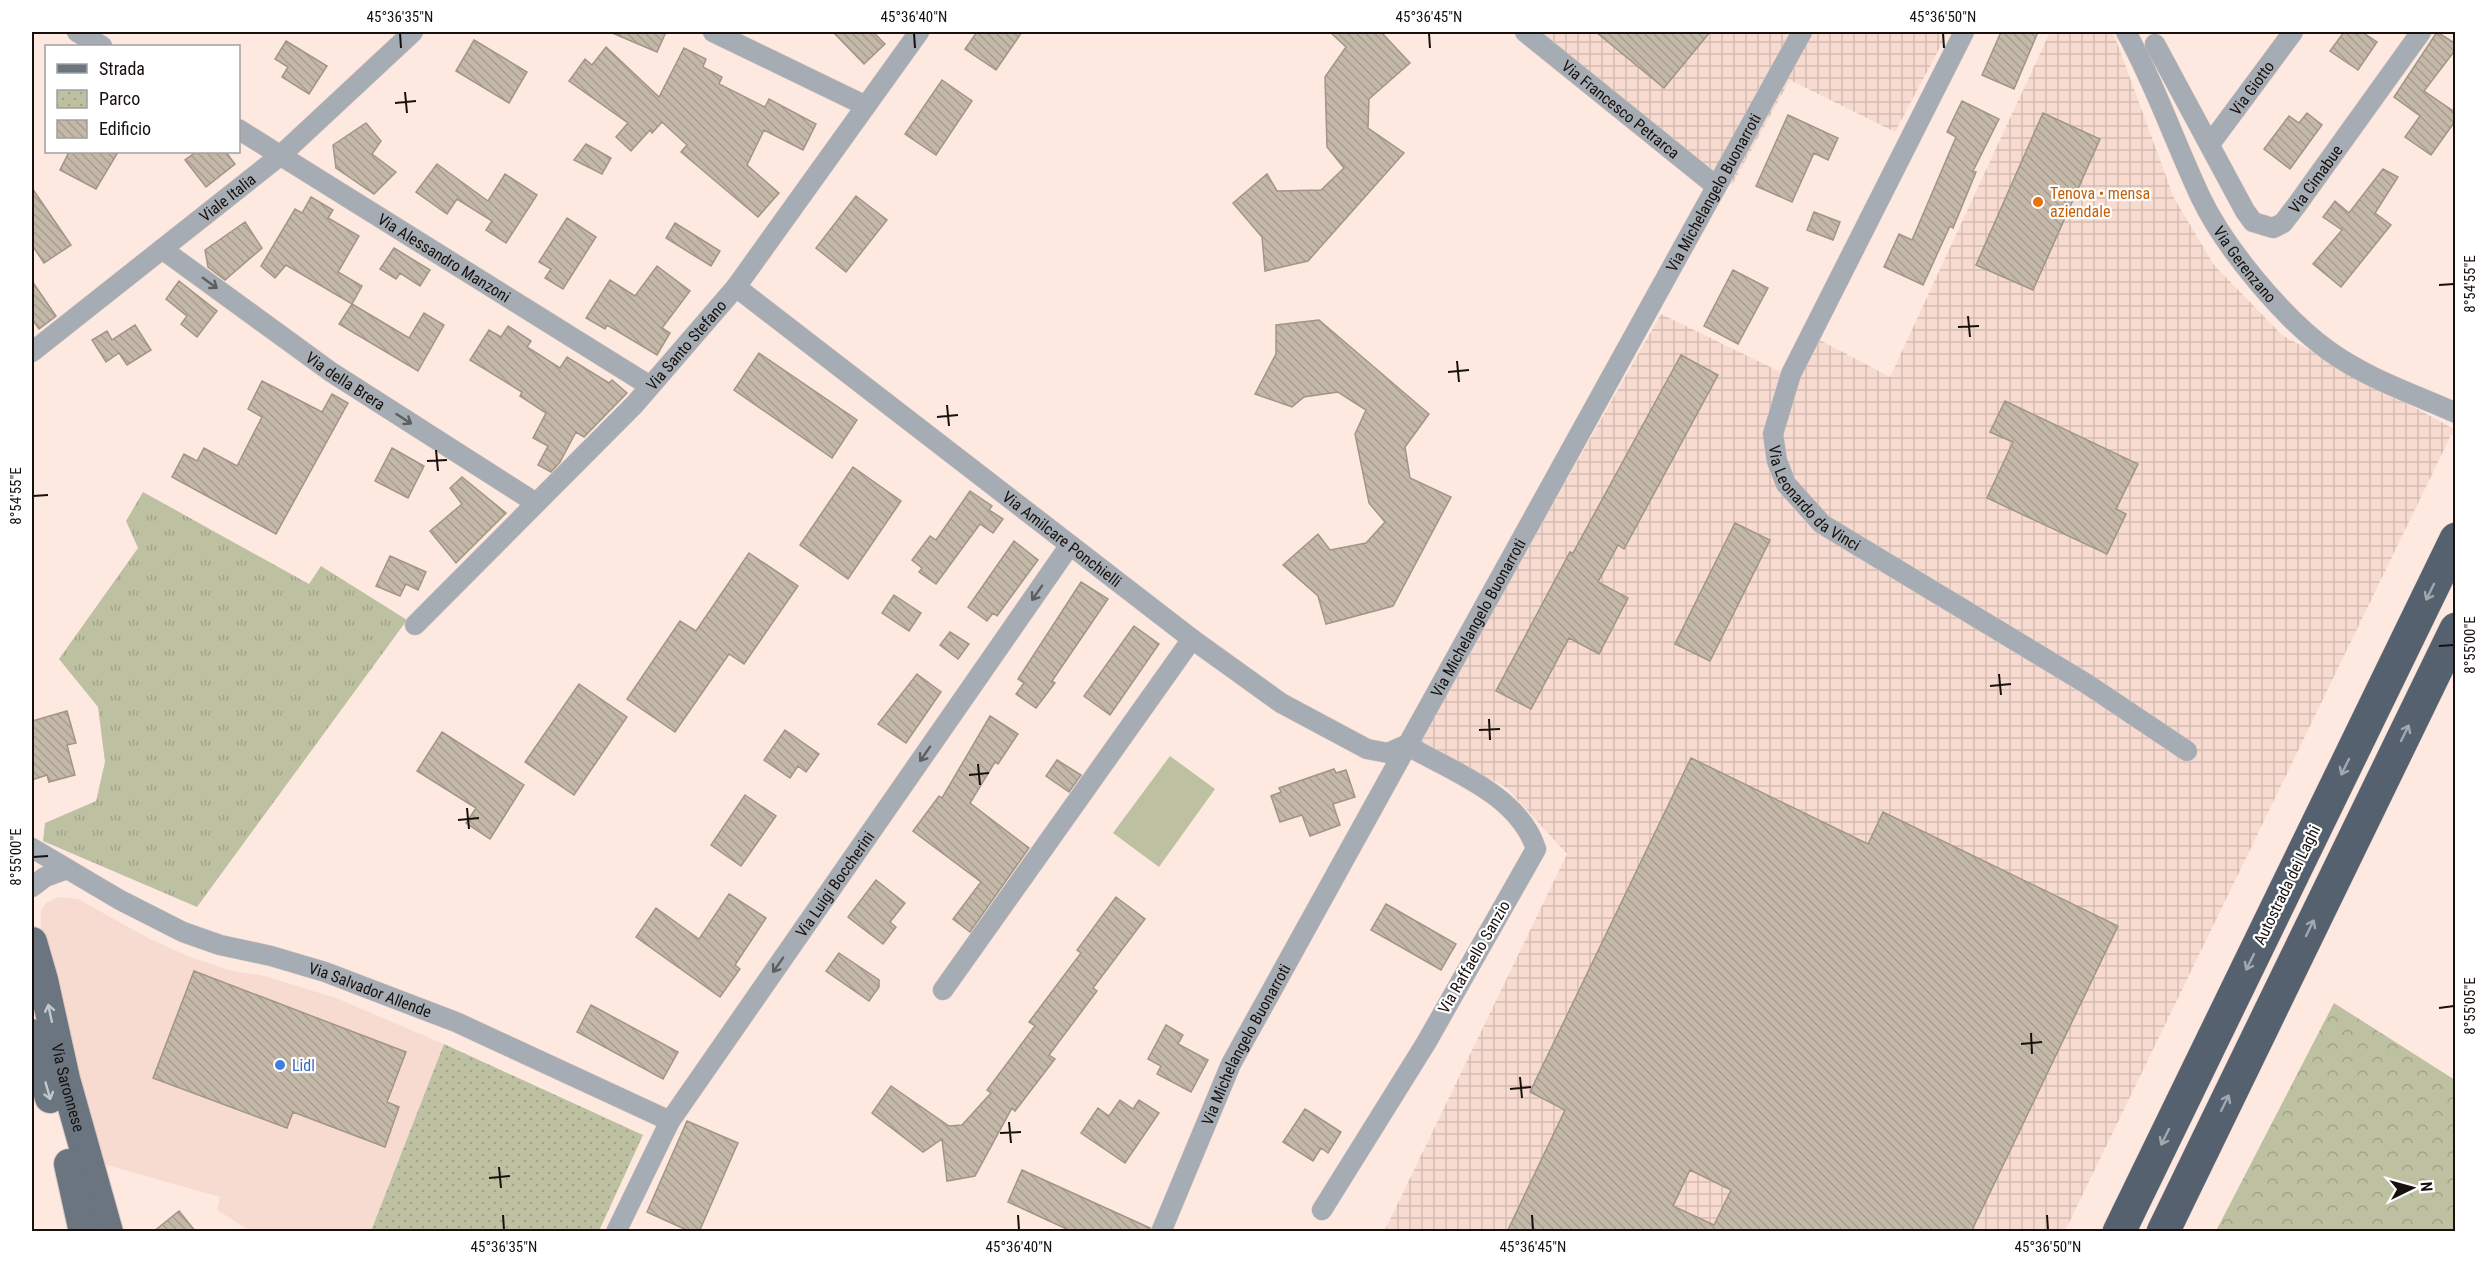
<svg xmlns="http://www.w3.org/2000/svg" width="2487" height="1263" viewBox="0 0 2487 1263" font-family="'Roboto Condensed',sans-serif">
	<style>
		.built { fill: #f8dbd0 }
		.industrial { fill: url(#industrial-grid) }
		.grass { fill: url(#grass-tufts) }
		.forest { fill: url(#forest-crowns) }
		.park { fill: url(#park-dots) }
		.garden { fill: #bdc0a1 }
		.building { fill: url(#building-back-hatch); stroke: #a09586; stroke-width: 1.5; fill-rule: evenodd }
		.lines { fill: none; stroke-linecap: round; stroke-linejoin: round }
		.street-casing { stroke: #d9c6bf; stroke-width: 21 }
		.primary-casing { stroke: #d9c6bf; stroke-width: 32 }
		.highway-casing { stroke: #d9c6bf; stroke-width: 34 }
		.street { stroke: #a6acb3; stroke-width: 20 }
		.primary { stroke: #6a7580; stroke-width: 30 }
		.highway { stroke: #55616e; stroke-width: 33 }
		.oneway { stroke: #5e5e60 }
		.oneway2 { stroke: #a2a8af }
		.oneway3 { stroke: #c3c8cc }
		.ticks { fill: none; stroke: #17100d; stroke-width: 2 }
		.food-dot { fill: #e8710a; stroke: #fff; stroke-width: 2 }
		.shop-dot { fill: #3f7fe0; stroke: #fff; stroke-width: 2 }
		.labels { text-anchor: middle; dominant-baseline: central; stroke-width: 4.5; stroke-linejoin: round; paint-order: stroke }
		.street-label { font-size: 16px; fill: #17100d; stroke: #fff }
		.food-label { font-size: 16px; fill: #c56008; stroke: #fff; text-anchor: start }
		.shop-label { font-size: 16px; fill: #366cbe; stroke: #fff; text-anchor: start }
		.neatline { fill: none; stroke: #17100d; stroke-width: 2 }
		.ticks-label { font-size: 15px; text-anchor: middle; fill: #17100d }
	</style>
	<defs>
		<pattern id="industrial-grid" width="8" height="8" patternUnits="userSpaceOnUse" patternTransform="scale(1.5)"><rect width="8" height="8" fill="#f8dbd0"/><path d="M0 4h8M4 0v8" fill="none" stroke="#d4bbb1"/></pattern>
		<pattern id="grass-tufts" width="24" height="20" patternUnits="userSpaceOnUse" patternTransform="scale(1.5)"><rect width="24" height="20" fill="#bdc0a1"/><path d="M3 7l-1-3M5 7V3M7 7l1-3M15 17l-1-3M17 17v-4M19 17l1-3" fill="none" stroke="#a2a489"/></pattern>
		<pattern id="forest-crowns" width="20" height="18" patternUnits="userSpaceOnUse" patternTransform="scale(1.5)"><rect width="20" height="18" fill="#bdc0a1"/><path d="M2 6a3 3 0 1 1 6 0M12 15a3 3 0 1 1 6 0" fill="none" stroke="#a2a489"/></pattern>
		<pattern id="park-dots" width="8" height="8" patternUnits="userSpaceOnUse" patternTransform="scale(1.5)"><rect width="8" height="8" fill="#bdc0a1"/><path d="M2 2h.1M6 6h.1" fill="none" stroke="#a2a489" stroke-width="1.8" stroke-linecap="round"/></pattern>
		<pattern id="building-back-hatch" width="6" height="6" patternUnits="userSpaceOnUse" patternTransform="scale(1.5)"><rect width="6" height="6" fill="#c4b8a8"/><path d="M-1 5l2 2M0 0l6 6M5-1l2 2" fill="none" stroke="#a89d8f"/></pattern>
	</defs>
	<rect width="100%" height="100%" fill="#fee9e1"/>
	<!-- built -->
	<path class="built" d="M59,897L78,899L150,939L188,956L232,971L265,976L336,998L444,1044L371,1231H250L217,1210L220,1197L103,1164L41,927V911L46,903Z"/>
	<!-- industrial -->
	<path class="industrial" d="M1539,32H1948L1895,132L1790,80L1732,185Z
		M2050,32H2113L2174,198L2214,265L2282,335L2454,429L2065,1231L1384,1232L1567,854L1507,788L1418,741L1661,314L1795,379L1816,338L1890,377Z"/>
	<!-- grass -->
	<path class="grass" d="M143,492L309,584L321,566L407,620L197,907L43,841L45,823L96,801L105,762L98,707L59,659L138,548L126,521Z"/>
	<!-- forest -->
	<path class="forest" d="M2334,1003L2455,1080V1231H2216Z"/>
	<!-- park -->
	<path class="park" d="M444,1044L643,1135L599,1231H371Z"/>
	<!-- garden -->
	<path class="garden" d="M1170,756L1215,789L1159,867L1113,833Z"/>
	<!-- building -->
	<path class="building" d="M610,32H666L657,52Z
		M833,32H873L885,44L864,64Z
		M977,32H1022L996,70L965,49Z
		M1330,32H1381L1410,63L1369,99L1368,128L1404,153L1308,261L1265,271L1262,237L1233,203L1267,174L1277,191L1321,190L1344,168L1327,147L1325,77L1346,47Z
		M1596,32H1710L1664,88Z
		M2001,32H2038L2014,89L1982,75Z
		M2344,32H2362L2377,42L2358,70L2330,51Z
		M2437,32L2456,44V49L2424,91L2456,113V120L2431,155L2405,137L2420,116L2394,97Z
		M474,40L527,72L509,103L456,71Z
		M286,41L327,66L309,94L282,77L288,67L275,59Z
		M606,47L659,97L684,48L706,59L703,67L722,77L719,84L765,107L769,99L816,124L803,150L764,130L747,165L779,193L758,217L681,152L687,145L662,122L652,133L650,130L631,151L616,137L628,123L569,81L585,59L592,65Z
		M942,80L972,101L936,155L905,134Z
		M1962,101L1999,119L1973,171L1976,172L1953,228L1950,226L1923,285L1884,267L1899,234L1912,240L1956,137L1947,132Z
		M2043,113L2100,139L2033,290L1976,265Z
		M2307,113L2322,125L2290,169L2264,149L2289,116L2299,123Z
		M1788,115L1838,138L1828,160L1814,153L1792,202L1756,186Z
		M366,123L381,141L372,154L396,172L374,194L336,168L333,145Z
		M586,144L611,158L602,174L574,160Z
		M69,152H118L96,189L60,170Z
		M196,152H226L235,164L206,187L185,160Z
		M437,164L488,201L505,174L537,195L506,243L486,230L492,221L457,199L447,214L416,192Z
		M2383,169L2398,177L2375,213L2391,225L2341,287L2313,264L2342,230L2323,217L2335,201L2349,213Z
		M32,188L71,245L44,263L32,245Z
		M856,196L887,220L846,272L816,248Z
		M311,197L333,210L328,218L359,236L338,272L362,286L352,304L286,265L275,278L261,266L295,209L302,213Z
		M1814,212L1840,222L1833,240L1807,230Z
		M567,218L596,237L563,289L545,278L551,269L539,262Z
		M245,222L262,248L225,280L208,267L205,250Z
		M675,223L720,251L711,266L666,238Z
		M394,248L430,270L420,286L400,273L396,279L380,269Z
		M657,266L690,291L662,328L670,333L657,355L607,325L605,329L586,318L610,280L635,296Z
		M1733,270L1768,288L1738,344L1704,326Z
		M32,281L56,316L39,329L32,319Z
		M179,281L217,311L197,337L181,324L187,316L166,299Z
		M352,304L409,338L424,313L444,325L418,371L339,324Z
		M1319,320L1429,414L1405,447L1410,478L1451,497L1393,606L1326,624L1318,596L1283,565L1318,534L1330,550L1366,543L1385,522L1369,503L1355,434L1366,410L1338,392L1304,397L1292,407L1255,394L1276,354V325Z
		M135,325L151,350L127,365L119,353L106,362L92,340L107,331L112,340Z
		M508,326L531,341L527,347L560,368L567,357L609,383L612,380L627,393L584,437L576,432L560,462L551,472L538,465L548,446L533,438L546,413L520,396L522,392L470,360L489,330L501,337Z
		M759,353L857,420L832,458L734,390Z
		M1681,355L1718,375L1624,549L1618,545L1598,582L1628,598L1599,654L1569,638L1531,709L1496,691L1570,552L1573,553Z
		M262,381L322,412L332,394L348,403L276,534L172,477L184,454L197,461L204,448L237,466L262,417L248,409Z
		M2005,401L2138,464L2116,509L2126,514L2107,554L1987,498L2013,442L1990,432Z
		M392,448L424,466L408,498L375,481Z
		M853,467L901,501L848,579L800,545Z
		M462,477L506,513L456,563L430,531L462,504L450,488Z
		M970,491L992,506L989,510L1003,519L993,533L980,524L936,584L919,572L922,568L912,560L930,536L936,540Z
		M1735,523L1770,540L1710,661L1675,644Z
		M1014,541L1038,560L997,616L993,613L987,621L968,607Z
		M749,553L798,586L744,664L729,654L675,732L627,699L680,621L696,631Z
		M390,556L426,572L418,590L406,584L400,596L376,586Z
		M1081,582L1108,599L1052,681L1055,683L1036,708L1016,694L1024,683L1018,679Z
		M894,595L921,613L909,631L882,613Z
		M1134,626L1159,644L1110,715L1084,696Z
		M950,632L969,644L958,659L940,645Z
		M917,674L941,692L906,743L878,724Z
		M579,684L627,717L574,795L525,762Z
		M67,711L76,743L67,745L75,775L49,782L47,775L32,780V721Z
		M990,716L1018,734L998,764L995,762L970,803L1029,848L970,932L953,919L981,882L913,831L939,796L942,798Z
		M785,730L819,754L806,772L798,766L790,778L764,760Z
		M442,732L524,785L490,839L466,823L476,808L417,771Z
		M1691,758L1868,844L1883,812L2118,926L1971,1232H1507L1565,1110L1530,1092ZM1690,1170L1731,1190L1714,1225L1673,1206Z
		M1057,760L1081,775L1069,792L1046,776Z
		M1334,769L1336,773L1346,770L1355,797L1333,804L1340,825L1310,836L1302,815L1280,822L1271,796L1281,792L1279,788Z
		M745,795L776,816L741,866L711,845Z
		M876,880L905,903L890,922L896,927L883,944L848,917Z
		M729,894L766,918L735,965L740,969L720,997L636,937L656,908L699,939Z
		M1116,897L1145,919L1093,988L1097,991L1049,1055L1055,1059L1015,1111L1012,1108L975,1176L947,1181L942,1139L923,1152L872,1113L891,1086L949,1126L962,1125L991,1093L987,1090L1035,1026L1029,1022L1081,953L1077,950Z
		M1386,904L1456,944L1441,970L1371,930Z
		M839,953L879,980V987L869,1001L826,971Z
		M194,971L406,1052L387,1102L399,1107L385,1147L293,1112L287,1128L153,1078Z
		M591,1005L678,1052L663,1079L577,1032Z
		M1166,1025L1183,1035L1178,1044L1208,1060L1191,1092L1157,1074L1161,1066L1148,1059Z
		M1120,1100L1133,1109L1139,1100L1159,1113L1125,1163L1081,1133L1098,1108L1109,1116Z
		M1305,1109L1341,1132L1328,1153L1321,1148L1313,1161L1283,1142Z
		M687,1121L738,1143L699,1232H691L647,1212Z
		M1022,1170L1150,1228L1149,1232H1073L1008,1202Z
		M179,1211L196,1232H153Z"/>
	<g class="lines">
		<defs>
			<g id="street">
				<path d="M77,32L102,46"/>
				<path d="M713,32L866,106"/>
				<path id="s1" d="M1525,32L1716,186"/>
				<path id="s2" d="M1964,32L1791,374L1773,434L1777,461L1786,484L1822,524L2087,684L2187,751"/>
				<path id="s3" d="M2126,32C2155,84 2175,143 2201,198C2225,248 2283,318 2329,351C2366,378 2414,394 2456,413"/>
				<path id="s4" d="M2155,44L2245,211L2253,222L2273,228L2283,223L2296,206L2421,32"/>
				<path id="s5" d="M238,129L650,386"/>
				<path id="s6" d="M2210,144L2293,32"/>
				<path id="s7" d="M162,249L331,372L536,503"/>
				<path id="s8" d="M736,287L1192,639L1281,703L1367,749L1388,753L1406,745C1452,771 1519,795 1536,849L1426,1043L1322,1210"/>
				<path id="s9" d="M32,352L281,155L413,32"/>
				<path id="s10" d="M415,625L635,404L736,287L919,32"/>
				<path id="s11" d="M32,848L120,900L183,932L220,945L271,956L325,972L456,1022L670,1121"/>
				<path d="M32,887L45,877L67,869"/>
				<path d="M943,990L1192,639"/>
				<path id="s12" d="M616,1232L670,1121L1070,545"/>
				<path id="s13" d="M1161,1232L1231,1064L1802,32"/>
			</g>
			<g id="primary">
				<path id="s14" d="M32,942L43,980L65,1079L108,1232"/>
				<path d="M32,1034L50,1098"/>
				<path d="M69,1164L84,1232"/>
			</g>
			<path id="highway" d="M2119,1232L2456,539
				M2163,1232L2456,629"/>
		</defs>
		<!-- street casing -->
		<use href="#street" class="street-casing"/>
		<!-- primary casing -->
		<use href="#primary" class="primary-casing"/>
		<!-- highway casing -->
		<use href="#highway" class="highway-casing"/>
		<!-- street -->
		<use href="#street" class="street"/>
		<!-- primary -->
		<use href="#primary" class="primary"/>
		<!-- highway -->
		<use href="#highway" class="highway"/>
	</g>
	<!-- one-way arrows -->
	<defs><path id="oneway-shaft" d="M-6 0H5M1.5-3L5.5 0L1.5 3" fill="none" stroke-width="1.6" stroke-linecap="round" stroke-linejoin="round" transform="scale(1.5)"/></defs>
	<g class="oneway">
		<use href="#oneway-shaft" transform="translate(210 283) rotate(36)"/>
		<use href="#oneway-shaft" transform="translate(404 419) rotate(33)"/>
		<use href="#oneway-shaft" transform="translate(1037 593) rotate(125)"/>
		<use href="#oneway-shaft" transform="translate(925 754) rotate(125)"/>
		<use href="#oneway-shaft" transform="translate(778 965) rotate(125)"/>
	</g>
	<g class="oneway2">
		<use href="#oneway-shaft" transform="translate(2430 592) rotate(116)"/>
		<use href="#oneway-shaft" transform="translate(2405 733) rotate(-64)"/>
		<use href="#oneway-shaft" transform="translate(2345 767) rotate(116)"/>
		<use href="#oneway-shaft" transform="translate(2310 928) rotate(-64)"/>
		<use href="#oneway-shaft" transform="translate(2250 962) rotate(116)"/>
		<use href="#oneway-shaft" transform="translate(2225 1103) rotate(-64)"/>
		<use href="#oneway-shaft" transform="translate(2165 1137) rotate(116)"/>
	</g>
	<g class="oneway3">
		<use href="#oneway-shaft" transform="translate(50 1013) rotate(-102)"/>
		<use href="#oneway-shaft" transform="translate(48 1091) rotate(74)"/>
	</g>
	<!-- ticks -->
	<path class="ticks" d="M400,33L401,48M914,33L915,48M1429,33L1430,48M1943,33L1944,48M405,92L407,113M395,103L416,101M2439,285L2454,284M1968,316L1970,337M1958,327L1979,326M1457,361L1459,382M1448,372L1469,370M947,405L949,426M937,417L958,415M436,450L438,471M427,461L447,460M33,496L48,495M2439,646L2454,645M1999,674L2001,695M1990,686L2011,684M1489,719L1490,740M1479,730L1500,729M978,764L980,785M969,775L989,773M467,808L469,829M458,820L479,818M33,857L48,856M2439,1008L2454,1006M2031,1033L2032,1054M2021,1044L2042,1042M1520,1077L1522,1098M1510,1089L1531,1087M1009,1122L1011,1143M1000,1133L1021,1132M499,1167L501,1188M489,1178L510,1176M503,1215L504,1230M1018,1215L1019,1230M1532,1215L1533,1230M2047,1215L2048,1230"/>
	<!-- markers -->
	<circle class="food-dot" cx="2038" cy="202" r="6"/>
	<circle class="shop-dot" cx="280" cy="1065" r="6"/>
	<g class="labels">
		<!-- street labels -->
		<g class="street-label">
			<text stroke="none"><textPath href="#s6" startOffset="70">Via Giotto</textPath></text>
			<text stroke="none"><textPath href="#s1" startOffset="123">Via Francesco Petrarca</textPath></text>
			<text stroke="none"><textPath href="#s4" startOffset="290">Via Cimabue</textPath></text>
			<text stroke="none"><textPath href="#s13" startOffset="1178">Via Michelangelo Buonarroti</textPath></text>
			<text stroke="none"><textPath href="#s9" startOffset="249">Viale Italia</textPath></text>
			<text stroke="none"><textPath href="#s5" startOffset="243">Via Alessandro Manzoni</textPath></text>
			<text stroke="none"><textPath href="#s3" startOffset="262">Via Gerenzano</textPath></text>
			<text stroke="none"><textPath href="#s10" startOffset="390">Via Santo Stefano</textPath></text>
			<text stroke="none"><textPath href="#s7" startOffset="226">Via della Brera</textPath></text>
			<text stroke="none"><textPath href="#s2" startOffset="526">Via Leonardo da Vinci</textPath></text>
			<text stroke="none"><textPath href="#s8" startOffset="412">Via Amilcare Ponchielli</textPath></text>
			<text stroke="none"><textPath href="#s13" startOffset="692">Via Michelangelo Buonarroti</textPath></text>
			<text stroke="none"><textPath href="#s12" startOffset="412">Via Luigi Boccherini</textPath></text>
			<text transform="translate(2287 885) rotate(-64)">Autostrada dei Laghi</text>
			<text transform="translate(1474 957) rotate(-60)">Via Raffaello Sanzio</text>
			<text stroke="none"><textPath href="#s11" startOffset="369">Via Salvador Allende</textPath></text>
			<text stroke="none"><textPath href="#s13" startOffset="206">Via Michelangelo Buonarroti</textPath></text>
			<text stroke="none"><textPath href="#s14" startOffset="150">Via Saronnese</textPath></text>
		</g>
		<!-- food labels -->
		<g class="food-label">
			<text x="2050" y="193">Tenova • mensa<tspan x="2050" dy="18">aziendale</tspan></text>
		</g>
		<!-- shop labels -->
		<g class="shop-label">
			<text x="292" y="1065">Lidl</text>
		</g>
	</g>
	<!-- border -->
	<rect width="2487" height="1263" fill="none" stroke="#ffffff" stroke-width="66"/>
	<!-- legend -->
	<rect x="45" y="45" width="195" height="108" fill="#ffffff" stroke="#a29f9e" stroke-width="1.5"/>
	<rect x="57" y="64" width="30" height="9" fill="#6a7580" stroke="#a29f9e" stroke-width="1.5"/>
	<text x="99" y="75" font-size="18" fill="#17100d">Strada</text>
	<rect x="57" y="90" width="30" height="18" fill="url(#park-dots)" stroke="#a29f9e" stroke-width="1.5"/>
	<text x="99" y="105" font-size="18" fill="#17100d">Parco</text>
	<rect x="57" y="120" width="30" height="18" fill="url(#building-back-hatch)" stroke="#a29f9e" stroke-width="1.5"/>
	<text x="99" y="135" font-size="18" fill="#17100d">Edificio</text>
	<!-- north arrow -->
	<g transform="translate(2412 1188) rotate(85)" stroke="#ffffff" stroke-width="4.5" paint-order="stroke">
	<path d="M0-4.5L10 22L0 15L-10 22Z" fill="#17100d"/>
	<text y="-9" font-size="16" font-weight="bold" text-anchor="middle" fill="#17100d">N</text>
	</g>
	<rect x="33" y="33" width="2421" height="1197" class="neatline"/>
	<g class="ticks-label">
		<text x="400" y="22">45°36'35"N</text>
		<text x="914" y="22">45°36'40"N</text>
		<text x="1429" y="22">45°36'45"N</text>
		<text x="1943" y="22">45°36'50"N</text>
		<text transform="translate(2470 284) rotate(-90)" y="5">8°54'55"E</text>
		<text transform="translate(16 496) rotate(-90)" y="5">8°54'55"E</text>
		<text transform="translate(2470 645) rotate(-90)" y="5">8°55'00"E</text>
		<text transform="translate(16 857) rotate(-90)" y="5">8°55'00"E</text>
		<text transform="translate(2470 1006) rotate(-90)" y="5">8°55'05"E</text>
		<text x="504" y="1252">45°36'35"N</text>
		<text x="1019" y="1252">45°36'40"N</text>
		<text x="1533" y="1252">45°36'45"N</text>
		<text x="2048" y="1252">45°36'50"N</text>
	</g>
</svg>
